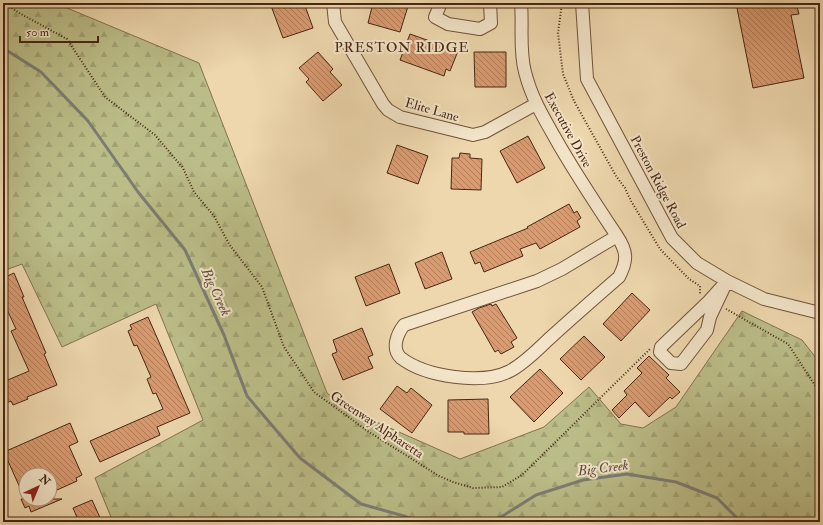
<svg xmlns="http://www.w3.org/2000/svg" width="823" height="525" viewBox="0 0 823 525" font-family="'IM FELL Double Pica',serif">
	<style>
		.forest { fill: url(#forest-firs); stroke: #81724e }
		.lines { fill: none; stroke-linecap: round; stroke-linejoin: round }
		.stream { stroke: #7b7d74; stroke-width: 3 }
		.building { fill: url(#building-back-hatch); stroke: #472613 }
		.minor-casing { stroke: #71523a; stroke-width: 14 }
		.path { stroke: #472613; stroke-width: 2; stroke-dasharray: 1 2; stroke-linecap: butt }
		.minor { stroke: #f4e5ca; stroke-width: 12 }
		.labels { text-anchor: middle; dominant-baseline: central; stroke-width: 4; stroke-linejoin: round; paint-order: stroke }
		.street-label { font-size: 13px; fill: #472613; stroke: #f4e5ca }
		.neighbourhood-label { font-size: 14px; letter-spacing: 1px; fill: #472613; stroke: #f4e5ca }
		.water-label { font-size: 14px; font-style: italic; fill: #5c4a3b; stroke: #f4e5ca }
	</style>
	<defs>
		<pattern id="forest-firs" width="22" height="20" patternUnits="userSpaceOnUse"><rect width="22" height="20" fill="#bbbd88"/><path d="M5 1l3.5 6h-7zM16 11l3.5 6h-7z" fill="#a2a274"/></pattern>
		<pattern id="building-back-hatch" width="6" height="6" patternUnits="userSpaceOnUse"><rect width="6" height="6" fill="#db9b70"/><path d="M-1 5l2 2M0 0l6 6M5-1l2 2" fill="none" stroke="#b37e5b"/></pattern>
	</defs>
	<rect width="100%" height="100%" fill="#eed7ad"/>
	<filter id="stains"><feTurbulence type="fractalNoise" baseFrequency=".005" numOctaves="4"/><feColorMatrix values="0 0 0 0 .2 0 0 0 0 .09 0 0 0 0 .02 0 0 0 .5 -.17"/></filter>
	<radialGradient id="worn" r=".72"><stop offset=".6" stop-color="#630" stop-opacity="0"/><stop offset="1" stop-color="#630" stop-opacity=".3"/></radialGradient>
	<!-- forest -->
	<path class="forest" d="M3,3H55L199,63L327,393L347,409L460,459L544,427L589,387L621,424L643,428L676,407L742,311L802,340L820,363V522H113L95,478L203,420L156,304L62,347L22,264L3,271Z"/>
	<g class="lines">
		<!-- stream -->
		<path class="stream" d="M3,48L41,72L88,121L138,192L185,250L224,335L247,396L300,458L361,504L404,516L419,522
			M488,522L501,517L536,495L583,480L627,474L676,482L717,498L741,522"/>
	</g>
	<!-- building -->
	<path class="building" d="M270,3H304L313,28L283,38Z
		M373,3H409L400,32L368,23Z
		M741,3H796L799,14L791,15L804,78L753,88L737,8L742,7Z
		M410,34L458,51L450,71L446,69L444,76L400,60Z
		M318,52L333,69L330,72L342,85L323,101L306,82L309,79L299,68Z
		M474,52H506V87H475Z
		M528,136L545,168L517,183L500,151Z
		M397,145L428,156L418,184L387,173Z
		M460,153L470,154V158L482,159L481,190L451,189L452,158H459Z
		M569,204L574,213L577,211L581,218L577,221L580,227L540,249L536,243L520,249L523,256L484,272L480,262L475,264L470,252L528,228L527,227Z
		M442,252L452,279L425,289L415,263Z
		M389,264L400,293L366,306L355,277Z
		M14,273L24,297H22L46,353L44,354L57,385L27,397L28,399L13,405L11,401L3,404V382L29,371L11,331L16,329L5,305L3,306V278Z
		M632,293L650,310L621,341L603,324Z
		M491,304L492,306L496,304L517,338L511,342L514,347L501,354L498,350L495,352L472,312L479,308Z
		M148,317L190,413L157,427L160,435L100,462L90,441L163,409L156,393L153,394L147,379L151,377L137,345L134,346L128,331L132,329L130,325Z
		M362,328L373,355L368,357L373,368L343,380L332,354L337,352L333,340Z
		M584,336L605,357L581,380L560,359Z
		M649,356L669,375L666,378L680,392L672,399L670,397L649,417L635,402L619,418L612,410L627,395L624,391L642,373L637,368Z
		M540,369L563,393L534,422L510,397Z
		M397,386L407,393L411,388L432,405L412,433L380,409Z
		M488,399L489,434H464V432H448V400Z
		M70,423L78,442L69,446L82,475L76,478L77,481L57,490L51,475H26V499H62L31,512L29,506L25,508L21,499H25L4,452Z
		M92,500L102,522H79L73,508Z"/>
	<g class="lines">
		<defs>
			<path id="minor" d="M333,3L335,22L383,104L388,110L400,117L473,135L485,132L536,104
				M441,3L435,17L448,24L480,29L491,23L490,3
				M521,3C523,26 519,50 525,72C531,96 542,115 554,136C573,170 595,203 617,236
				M582,3L587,79L672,238L697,263L727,281L764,299L820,313
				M617,236C627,251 628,260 619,277C596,297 573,317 550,338C538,349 525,363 510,371C482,385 426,377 401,358C391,349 397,334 404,325L537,281L562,269Z
				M727,281L710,317L707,330L681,364L671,363L660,352L661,347L709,301Z"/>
		</defs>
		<!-- minor casing -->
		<use href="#minor" class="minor-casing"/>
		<!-- path -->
		<path class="path" d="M4,3L21,14L67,39L105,97L155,135L183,168L194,192L214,216L229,244L262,287L284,347L314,392L369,432L439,476L453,482L473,488L502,487L522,475L650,349
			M562,3L558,33L563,74L574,101L616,176L625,188L631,201L660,249L689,279L700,286V294
			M726,309L788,344L820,393"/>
		<!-- minor -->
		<use href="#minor" class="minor"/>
	</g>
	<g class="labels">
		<!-- street labels -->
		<g class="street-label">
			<text transform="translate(432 110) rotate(16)">Elite Lane</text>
			<text transform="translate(568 130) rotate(61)">Executive Drive</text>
			<text transform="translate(658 182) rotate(62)">Preston Ridge Road</text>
			<text transform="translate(377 425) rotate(34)">Greenway Alpharetta</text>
		</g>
		<!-- neighbourhood labels -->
		<g class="neighbourhood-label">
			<text x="402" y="47">PRESTON RIDGE</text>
		</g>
		<!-- water labels -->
		<g class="water-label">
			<text transform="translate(216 292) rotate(65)">Big Creek</text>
			<text transform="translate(603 468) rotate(-7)">Big Creek</text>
		</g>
	</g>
	<!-- margin -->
	<rect width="823" height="525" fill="none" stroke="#eed7ad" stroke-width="16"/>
	<rect x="4" y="4" width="815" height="517" fill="none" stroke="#472613" stroke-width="2"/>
	<rect x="8" y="8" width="807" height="509" fill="none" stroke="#472613"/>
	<!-- north arrow -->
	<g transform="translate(38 487) rotate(44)"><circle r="19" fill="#f4e5ca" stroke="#af9981"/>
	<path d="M0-3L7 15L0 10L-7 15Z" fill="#8f2418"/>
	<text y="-6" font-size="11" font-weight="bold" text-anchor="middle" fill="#472613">N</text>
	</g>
	<!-- scale -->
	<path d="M20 36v6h78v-6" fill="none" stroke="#472613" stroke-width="2"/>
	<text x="26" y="36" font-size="12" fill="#472613" stroke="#f4e5ca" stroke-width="3" paint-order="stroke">50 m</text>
	<rect width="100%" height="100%" filter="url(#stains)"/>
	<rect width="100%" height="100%" fill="url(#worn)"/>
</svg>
